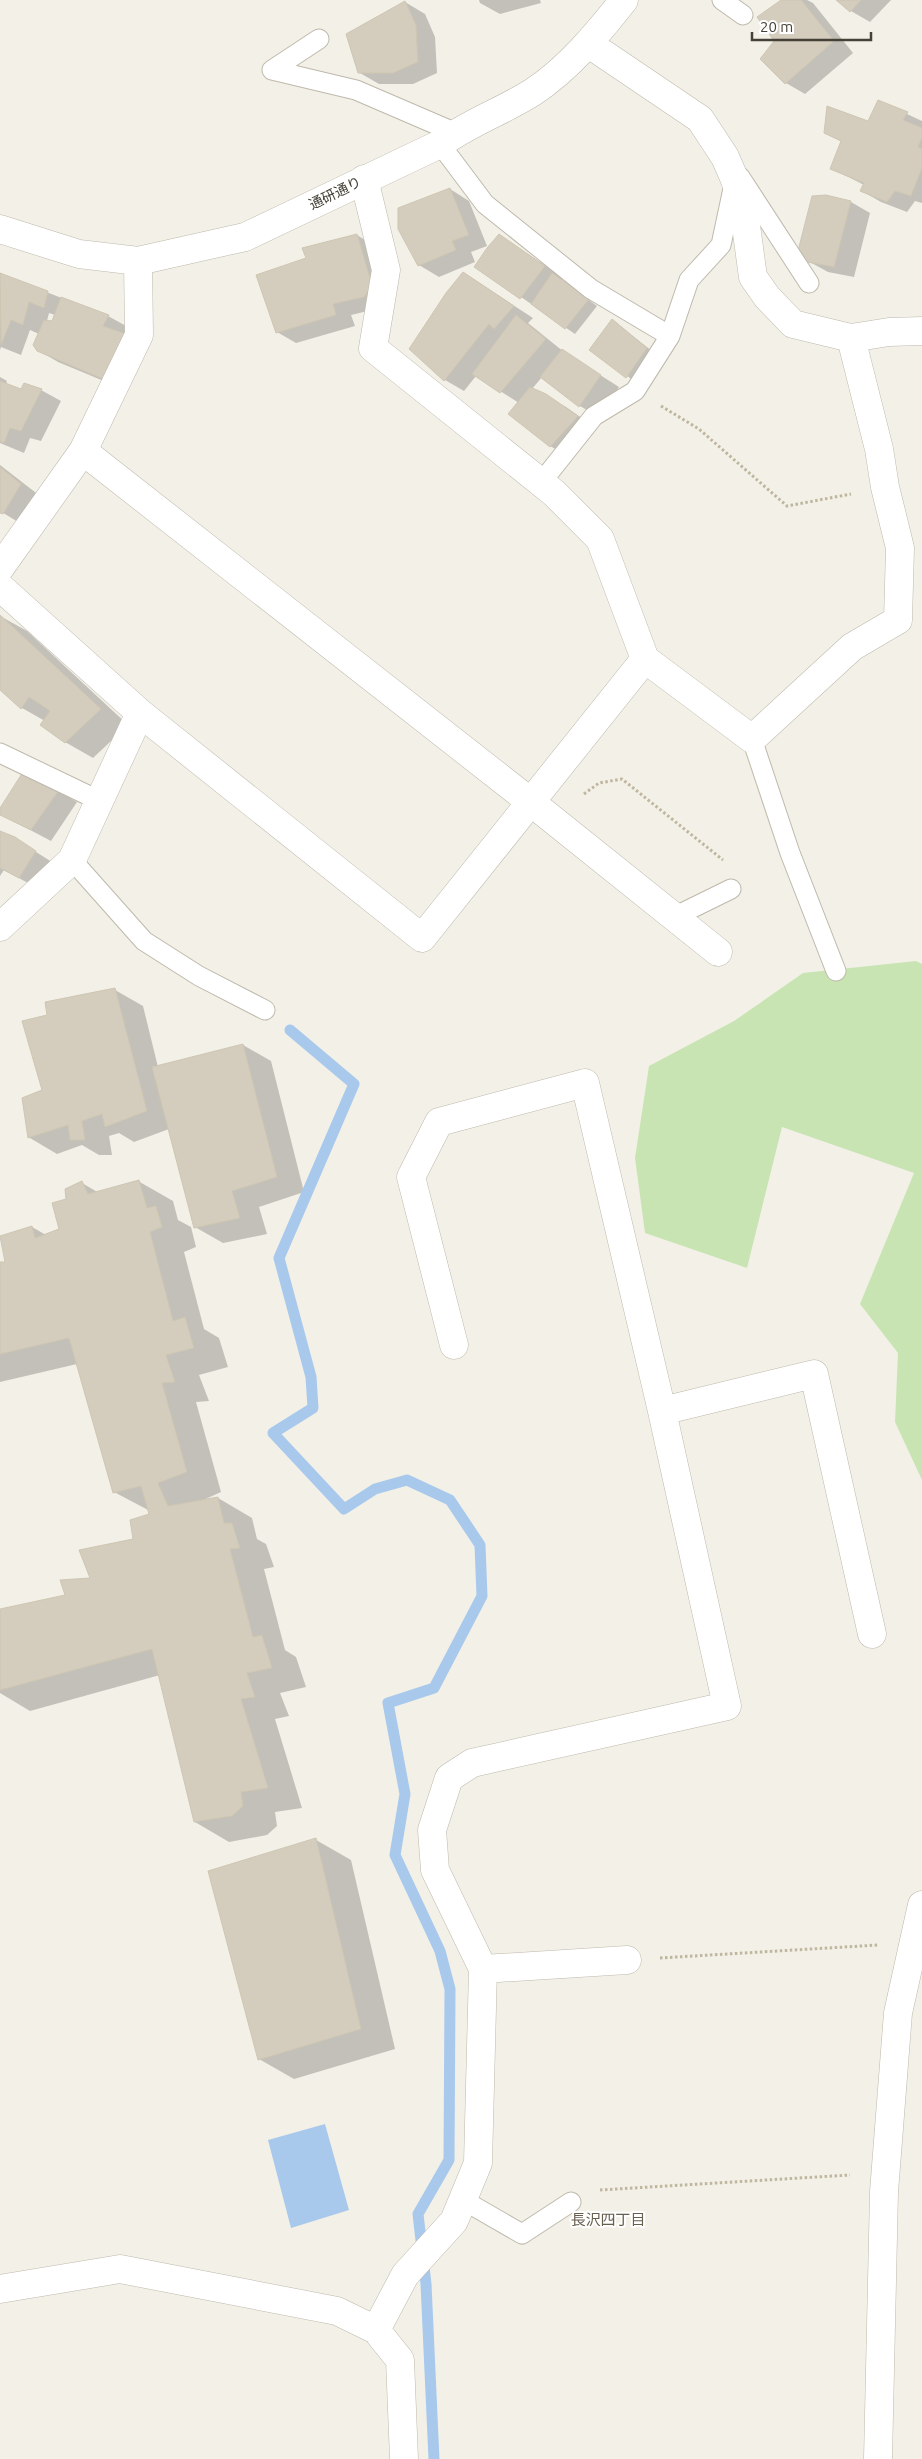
<svg xmlns="http://www.w3.org/2000/svg" width="922" height="2459" viewBox="0 0 922 2459" font-family="Ubuntu,'Noto Sans JP',sans-serif">
	<style>
		.green { fill: #c9e4b3 }
		.water { fill: #a8c9ec }
		.shadow { fill: #0003; fill-rule: evenodd }
		.lines { fill: none; stroke-linecap: round; stroke-linejoin: round }
		.stream { stroke: #a8c9ec; stroke-width: 11 }
		.building { fill: #d4cdbe; stroke: #cec6b1 }
		.service-casing { stroke: #beb9ab; stroke-width: 21 }
		.minor-casing { stroke: #beb9ab; stroke-width: 29 }
		.tertiary-casing { stroke: #beb9ab; stroke-width: 29 }
		.path { stroke: #beb69d; stroke-width: 3; stroke-dasharray: 2.5 2.5; stroke-linecap: butt }
		.service { stroke: #fff; stroke-width: 19 }
		.minor { stroke: #fff; stroke-width: 28 }
		.tertiary { stroke: #fff; stroke-width: 28 }
		.labels { text-anchor: middle; dominant-baseline: central; stroke-width: 4; stroke-linejoin: round; paint-order: stroke }
		.street-label { font-size: 14px; fill: #454137; stroke: #fff }
		.neighbourhood-label { font-size: 15px; fill: #68604f; stroke: #fff }
	</style>
	<rect width="100%" height="100%" fill="#f3f0e8"/>
	<!-- green -->
	<path class="green" d="M916,961L922,964V1480L895,1422L898,1353L860,1304L914,1173L782,1127L747,1268L645,1233L635,1158L649,1066L734,1021L803,973Z"/>
	<!-- water -->
	<path class="water" d="M325,2124L349,2210L291,2228L268,2140Z"/>
	<!-- shadow -->
	<path class="shadow" d="M479,0H540L541,3L500,14L480,3Z
		M783,0H807L813,3L853,53L805,94L786,83L776,41Z
		M838,0H891L870,22L851,11Z
		M405,2L425,14L435,37L437,73L413,84H379L360,73Z
		M879,101L922,121V203L915,201L907,212L881,202L862,191L864,185L831,168L842,142L825,132L869,122Z
		M450,189L469,201L487,246L471,252L475,262L439,277L419,265Z
		M826,196L851,202L870,213L854,277L828,272L808,261Z
		M357,235L376,247L384,307L351,315L355,326L296,343L277,332L308,259Z
		M500,236L564,278L562,280L597,306L575,334L521,297Z
		M464,273L533,318L528,323L564,352L619,387L599,417L580,406L542,377L532,389L566,407L596,428L570,457L550,446L519,403L476,376L464,391L445,380Z
		M0,274L108,316L128,327L123,389L58,362L38,350L39,334L30,330L21,355L1,347L0,350ZM49,313L55,315L52,322L47,321Z
		M613,321L656,354L636,382L627,376Z
		M0,377L7,381L6,384L22,391L41,390L61,401L41,441L30,438L24,453L0,443Z
		M0,465L40,496L23,525L0,511Z
		M0,616L27,631L128,725L93,758L65,742L45,721L22,708L0,689Z
		M58,791L77,802L51,841L0,814V810Z
		M0,832L14,838L55,864L39,889L4,870L0,876Z
		M115,990L143,1006L158,1067L243,1045L271,1061L304,1192L259,1207L267,1234L223,1243L195,1227L169,1129L134,1142L119,1133L109,1136L112,1155H99L82,1145L57,1154L30,1138L24,1098L44,1091L49,1016Z
		M138,1181L173,1201L178,1220L191,1227L196,1247L184,1252L204,1329L219,1338L228,1367L199,1375L209,1401L196,1402L221,1492L201,1501L218,1498L252,1518L257,1539L266,1544L274,1567L264,1569L285,1650L296,1657L306,1687L280,1693L289,1716L275,1719L302,1808L275,1812L277,1826L267,1835L229,1842L195,1822L160,1675L30,1711L0,1693V1610L66,1596L92,1579L134,1540L150,1514V1511L114,1492L77,1364L0,1382V1263H7L32,1227L46,1235L60,1229L67,1200L82,1183L99,1193Z
		M316,1840L351,1860L395,2049L294,2079L259,2059Z"/>
	<g class="lines">
		<!-- stream -->
		<path class="stream" d="M290,1030L354,1084L279,1258L311,1377L313,1408L273,1433L344,1509L375,1489L407,1480L450,1500L480,1545L482,1596L434,1688L388,1703L405,1794L395,1855L440,1951L450,1989L449,2160L418,2214L426,2284L434,2459"/>
	</g>
	<!-- building -->
	<path class="building" d="M781,0H801L834,41L785,84L760,59L774,41L757,17Z
		M836,0H861L850,12Z
		M405,1L416,25L418,62L393,73H358L346,34Z
		M878,100L908,112L903,120L922,128V138L918,147L922,149V168L911,196L895,191L887,202L860,191L864,183L830,169L841,141L824,133L827,106L868,121Z
		M450,188L469,235L452,241L456,250L418,266L398,229V208Z
		M826,195L851,201L834,267L807,262L798,251L812,196Z
		M357,234L372,285L364,297L333,304L336,315L276,333L256,275L306,258L302,248Z
		M499,234L545,266L520,299L474,267L487,248Z
		M463,272L514,306L494,329L489,324L444,381L409,349L446,293Z
		M0,273L48,291L44,308L29,302L23,325L11,320L1,345Z
		M552,273L589,299L565,329L531,304Z
		M61,297L109,315L103,326L126,334L103,379L37,351L33,345L44,320L52,321Z
		M516,315L546,339L500,393L472,374Z
		M612,319L647,348L626,378L589,350Z
		M562,349L601,375L579,407L540,377Z
		M0,381L21,389L24,383L42,389L21,431L10,428L4,443L0,441Z
		M530,387L546,394L578,416L550,447L508,414Z
		M0,467L21,484L3,514L0,513Z
		M0,615L101,709L65,743L40,725L50,711L29,697L21,709L0,690Z
		M23,772L59,790L31,830L0,815V808Z
		M0,831L15,837L36,851L19,878L0,868Z
		M115,988L147,1111L105,1127L102,1114L82,1121L85,1140H70L68,1125L28,1138L22,1098L42,1090L22,1021L47,1015L45,1002Z
		M243,1044L277,1177L232,1191L240,1218L194,1228L152,1067Z
		M139,1180L147,1208L156,1206L162,1227L150,1232L173,1321L185,1317L194,1348L166,1355L175,1382L162,1383L187,1472L158,1483L168,1506L218,1497L224,1523H232L240,1548L230,1549L253,1637L262,1635L272,1668L247,1673L255,1697L241,1699L268,1788L241,1792L243,1806L232,1816L194,1822L152,1649L0,1690V1609L65,1595L60,1580L90,1578L79,1550L133,1539L130,1520L149,1514L141,1486L113,1493L69,1338L0,1354V1262H5L0,1236L32,1226L35,1238L59,1229L52,1203L66,1199L65,1189L82,1181L88,1194Z
		M316,1838L361,2029L258,2060L208,1871Z"/>
	<g class="lines">
		<defs>
			<path id="service" d="M722,0L743,15
				M272,70L356,90L456,133
				M272,70L319,39
				M440,144L485,204L591,289L670,336
				M740,177L809,283
				M540,484L594,416L635,391L670,336L689,280L721,245L734,184
				M752,739L790,853L836,971
				M0,753L100,801
				M72,860L144,941L199,976L265,1010
				M674,917L731,889
				M463,2200L522,2234L571,2202"/>
			<path id="minor" d="M589,44L700,119L725,157L735,180L744,211L753,277L767,297L793,324L851,338L889,332L922,331
				M364,179L386,270L373,348L554,493L600,539L645,659
				M83,451L532,803L718,952
				M0,568L83,451L139,335L138,261
				M0,587L140,713L422,938L645,659L752,739L852,647L898,620L900,548L885,487L879,449L851,338
				M0,927L72,860L140,713
				M662,1411L814,1374L872,1634
				M483,1969L627,1960
				M0,2289L120,2269L337,2311L376,2330L400,2360L404,2459
				M376,2330L405,2275L454,2221L478,2163L483,1969L435,1870L432,1830L449,1778L472,1763L727,1706L662,1411L585,1083L439,1122L411,1177L454,1345
				M878,2459L884,2192L898,2013L922,1905"/>
			<path id="tertiary" d="M0,229L79,254L138,261L245,237L440,144C469,123 503,111 533,92C568,69 598,33 624,0"/>
		</defs>
		<!-- service casing -->
		<use href="#service" class="service-casing"/>
		<!-- minor casing -->
		<use href="#minor" class="minor-casing"/>
		<!-- tertiary casing -->
		<use href="#tertiary" class="tertiary-casing"/>
		<!-- path -->
		<path class="path" d="M661,406L699,429L787,506L851,494
			M584,794L599,783L622,779L723,860
			M660,1958L878,1945
			M600,2190L850,2175"/>
		<!-- service -->
		<use href="#service" class="service"/>
		<!-- minor -->
		<use href="#minor" class="minor"/>
		<!-- tertiary -->
		<use href="#tertiary" class="tertiary"/>
	</g>
	<g class="labels">
		<!-- street labels -->
		<g class="street-label">
			<text transform="translate(335 193) rotate(-26)">通研通り</text>
		</g>
		<!-- neighbourhood labels -->
		<g class="neighbourhood-label">
			<text x="608" y="2219">長沢四丁目</text>
		</g>
	</g>
	<!-- scale -->
	<path d="M752 32v8h119v-8" fill="none" stroke="#454137" stroke-width="2.5"/>
	<text x="760" y="32" font-size="15" fill="#454137" stroke="#ffffff" stroke-width="4" paint-order="stroke">20 m</text>
</svg>
